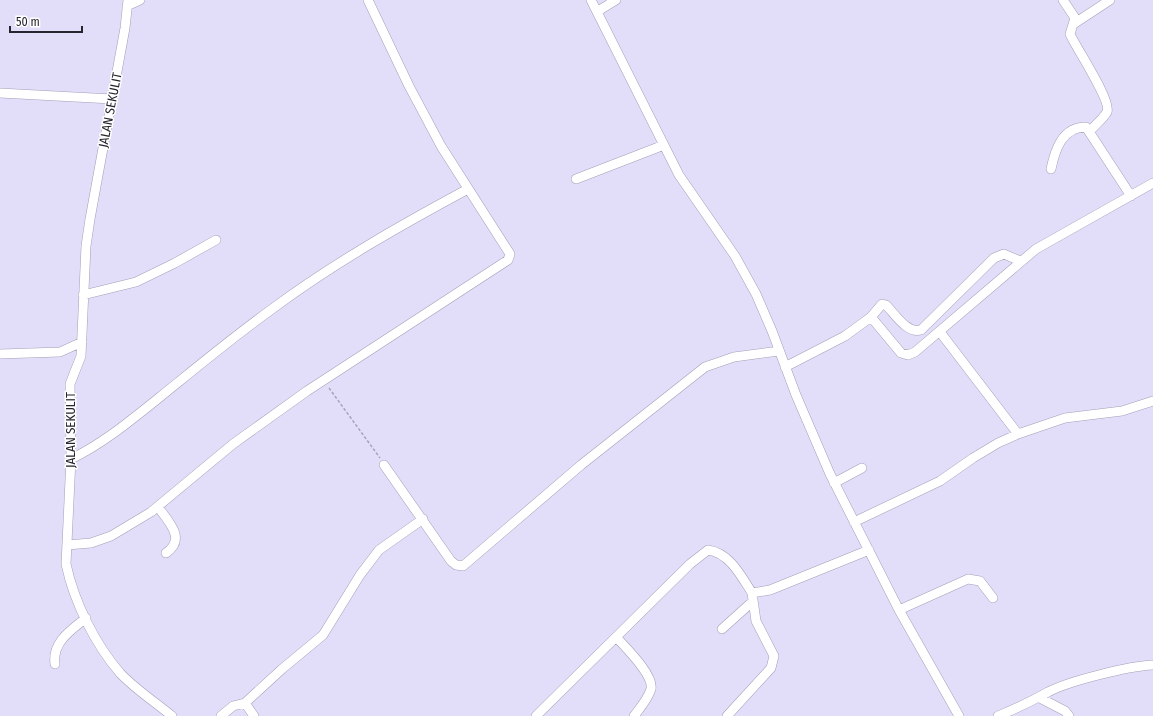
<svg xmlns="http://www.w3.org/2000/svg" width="1153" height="716" viewBox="0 0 1153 716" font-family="'Fira Sans Condensed',sans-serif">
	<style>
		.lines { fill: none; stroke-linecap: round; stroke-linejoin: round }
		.minor-casing { stroke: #a49fb8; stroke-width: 10 }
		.path { stroke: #a8a3b9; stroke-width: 1.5; stroke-dasharray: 3 2; stroke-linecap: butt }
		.minor { stroke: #fff; stroke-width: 9 }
		.labels { text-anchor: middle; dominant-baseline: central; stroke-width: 3; stroke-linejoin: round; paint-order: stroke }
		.street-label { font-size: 13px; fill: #26242e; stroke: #fff }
	</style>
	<rect width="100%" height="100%" fill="#e2ddf8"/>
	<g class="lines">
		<defs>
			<path id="minor" d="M128,0L125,28L90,219L86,246L81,356L70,384L71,459L66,564C74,602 95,644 120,673C135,689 155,702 172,716
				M591,0L679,175L735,256L756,294L772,331L796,395L830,474L899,610L959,716
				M1063,0L1075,18L1070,34C1076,48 1112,101 1107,112C1103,119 1095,125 1090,131
				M127,6L140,0
				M598,11L616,0
				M1075,23L1110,0
				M0,93L112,99
				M1051,169C1055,150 1062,127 1086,127L1131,196
				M576,179L664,145
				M83,295L136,282L175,263L216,240
				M871,317L882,304L886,305C895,314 907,334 921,330L994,258L1004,254L1020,261
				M940,332L1018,434
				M0,354L60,352L82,342
				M785,367L845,336L871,317L901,353L908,355L915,352L1036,249L1153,183
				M71,459C104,443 131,420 160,397C197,367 233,337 272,309C334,263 401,225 468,189
				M384,465L451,561L456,565L463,566L581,465L705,367L734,357L779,351
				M834,483L862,468
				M158,507C168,521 187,539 166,553
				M854,522L940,481L973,458L998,443L1018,434L1065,418L1122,411L1153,401
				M67,545L91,543L111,536L151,512L233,444L307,391L508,260L510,254L441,146L409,86L368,0
				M899,610L968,579L980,581L993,598
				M722,629L752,602
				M617,638C626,648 654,675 651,689C648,699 640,708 634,716
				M55,664C52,642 71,630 86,618
				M1040,698L1065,711L1069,716
				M245,703L254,716
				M221,716L233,706L245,703L282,669L323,635L360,575L379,550L423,519
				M536,716L690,564L708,550C730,553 741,576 752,593L770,590L869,550
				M727,716L771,668L774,656L756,621L752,593
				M998,716C1015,709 1032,701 1048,692C1069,681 1129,666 1153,665"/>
		</defs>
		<!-- minor casing -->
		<use href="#minor" class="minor-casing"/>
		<!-- path -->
		<path class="path" d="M329,388L380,458"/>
		<!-- minor -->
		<use href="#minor" class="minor"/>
	</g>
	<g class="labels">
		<!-- street labels -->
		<g class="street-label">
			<text transform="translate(110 110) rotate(-79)">JALAN SEKULIT</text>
			<text transform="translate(70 430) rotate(-90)">JALAN SEKULIT</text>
		</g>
	</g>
	<!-- scale -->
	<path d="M10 26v6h72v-6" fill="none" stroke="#26242e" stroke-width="2"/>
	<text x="16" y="26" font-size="12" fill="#26242e" stroke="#ffffff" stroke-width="3" paint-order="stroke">50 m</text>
</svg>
